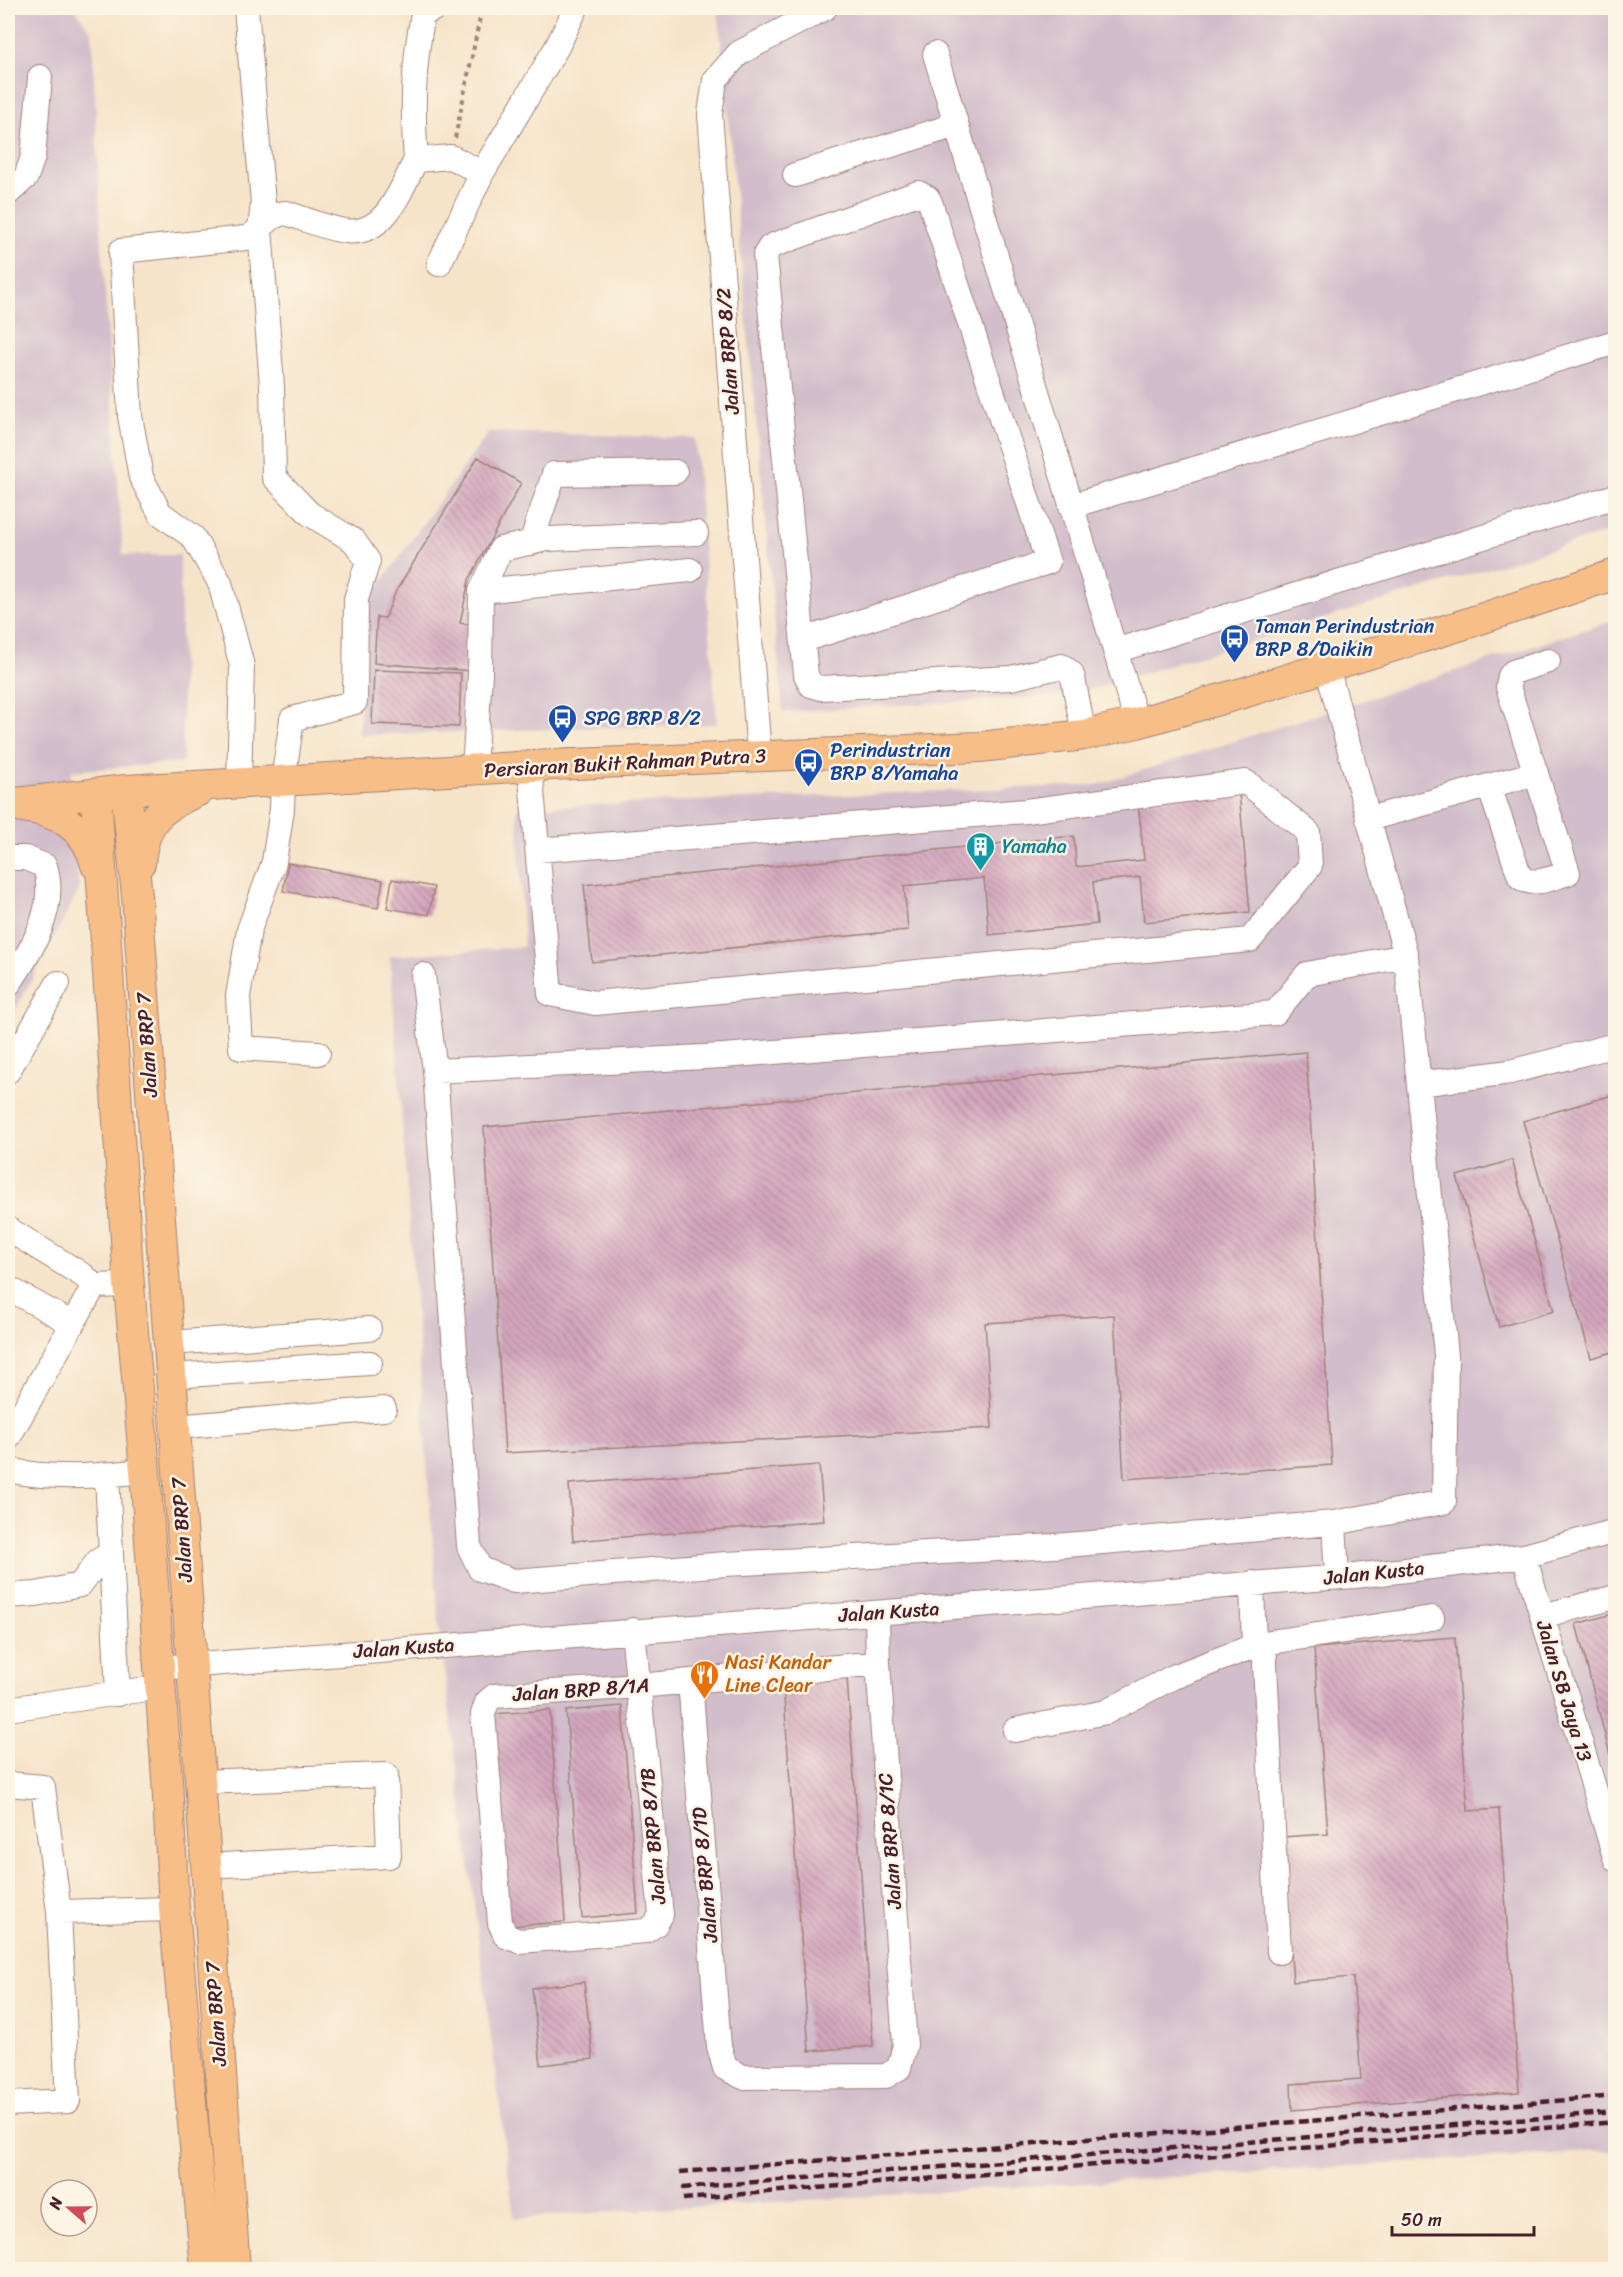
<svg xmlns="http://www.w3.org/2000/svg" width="1623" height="2277" viewBox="0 0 1623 2277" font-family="Sriracha,sans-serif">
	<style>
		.industrial { fill: #d1bdcb }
		.building { fill: url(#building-back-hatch) }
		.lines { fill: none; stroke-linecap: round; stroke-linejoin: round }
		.minor-casing { stroke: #a0827a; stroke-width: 26 }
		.major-casing { stroke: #a0827a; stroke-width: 32 }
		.path { stroke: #a0827a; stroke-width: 4; stroke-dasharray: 4.5 4.5; stroke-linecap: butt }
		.minor { stroke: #fff; stroke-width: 24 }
		.major { stroke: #f7be88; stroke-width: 30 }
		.rail { stroke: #4a1f2b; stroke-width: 4.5; stroke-dasharray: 9 4.5; stroke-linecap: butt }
		.labels { text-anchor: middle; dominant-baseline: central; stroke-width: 5; stroke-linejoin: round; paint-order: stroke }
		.street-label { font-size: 20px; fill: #4a1f2b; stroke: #fcf5e5 }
		.transit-label { font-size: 20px; fill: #164399; stroke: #fcf5e5; text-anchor: start }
		.culture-label { font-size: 20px; fill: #0d838f; stroke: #fcf5e5; text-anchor: start }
		.food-label { font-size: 20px; fill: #c56008; stroke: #fcf5e5; text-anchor: start }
	</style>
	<defs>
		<pattern id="building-back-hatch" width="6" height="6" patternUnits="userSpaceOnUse" patternTransform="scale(1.5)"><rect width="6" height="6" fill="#d4a6be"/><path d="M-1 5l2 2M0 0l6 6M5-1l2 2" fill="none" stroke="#ae879b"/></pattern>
	</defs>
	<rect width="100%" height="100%" fill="#fcf5e5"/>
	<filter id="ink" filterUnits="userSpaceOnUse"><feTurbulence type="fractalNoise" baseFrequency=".0167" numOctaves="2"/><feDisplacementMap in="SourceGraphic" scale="12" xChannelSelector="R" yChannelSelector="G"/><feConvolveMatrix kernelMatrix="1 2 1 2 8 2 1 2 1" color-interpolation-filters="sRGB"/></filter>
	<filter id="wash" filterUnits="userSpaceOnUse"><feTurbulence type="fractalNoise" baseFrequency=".008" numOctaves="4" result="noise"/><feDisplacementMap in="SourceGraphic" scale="24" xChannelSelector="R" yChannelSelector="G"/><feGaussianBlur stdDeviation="1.35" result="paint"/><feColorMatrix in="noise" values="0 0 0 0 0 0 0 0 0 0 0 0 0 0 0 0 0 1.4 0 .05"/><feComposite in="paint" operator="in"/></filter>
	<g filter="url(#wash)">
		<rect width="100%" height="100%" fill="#f6e4c9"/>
		<!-- industrial -->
		<path class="industrial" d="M8,8H75L92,33L101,231L123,555H180L183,762L71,771L79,890L8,1024Z
			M718,8H1615V530L1072,695L783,712Z
			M489,432L695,438L717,724L359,735L365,605Z
			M1615,620V2150L514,2218L439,1629L390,956L524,947L517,808L1097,785Z"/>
		<g id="blocks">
			<!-- building -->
			<path class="building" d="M478,457L521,483L469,580L460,623L475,625L472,671L374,663L377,617L385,618L396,591Z
				M374,670L461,673L459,727L372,724Z
				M1239,792L1250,912L1144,922L1140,877L1093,882L1097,924L989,935L984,878L904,886L908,930L592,962L584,885L1074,836L1076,867L1144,860L1138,802Z
				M288,863L383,880L378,908L283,891Z
				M392,879L434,887L429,915L387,908Z
				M1306,1052L1332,1465L1124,1479L1114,1315L985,1323L992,1428L505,1453L484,1127Z
				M1616,1094V1351L1591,1358L1523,1121Z
				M1512,1160L1554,1311L1499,1327L1457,1176Z
				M819,1465L824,1521L573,1541L569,1484Z
				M1616,1613V1773L1615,1774L1576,1624Z
				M1455,1637L1468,1811L1499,1809L1519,2092L1292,2110L1291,2084L1361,2079L1353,1977L1293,1982L1282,1837L1328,1834L1314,1648Z
				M847,1678L873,2046L809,2051L783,1683Z
				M622,1706L638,1913L582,1918L566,1711Z
				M550,1710L565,1922L508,1926L494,1714Z
				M584,1982L593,2059L541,2065L532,1988Z"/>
		</g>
	</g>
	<g filter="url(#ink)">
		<use href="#blocks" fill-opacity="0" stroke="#a0827a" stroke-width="1.5"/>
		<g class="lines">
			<defs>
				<path id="minor" d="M246,8L263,203L260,229L272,386L274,477L310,514L354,541L368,561L356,599L355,702L292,719L283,781L282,809L274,862L249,930L238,996L241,1048L318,1053
					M935,54L1137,723
					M416,160C412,106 413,67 423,14L435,8
					M795,175L956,125
					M8,193L26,177L33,157L40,77
					M439,264L482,173L557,47L576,8
					M1071,506L1616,342
					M531,543L554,474L675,472
					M481,591L690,570
					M803,640L1048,562L930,202L928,198L918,193L774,245L770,247L765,255L806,675L811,685L821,688L1011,678L1062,666L1071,673L1073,678L1084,735
					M1115,651L1616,496
					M1327,667L1406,956L1446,1355L1444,1502L1334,1523L1337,1577
					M759,755L710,114L715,80L739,53L825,8
					M530,767L550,994L595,1003L1250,940L1310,866L1308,832L1246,782L1026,811L538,850
					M474,771L480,674L481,591L501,549L547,539L696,533
					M239,784L242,666L220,583L193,537L160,513L141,477L130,416L121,251L246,238C262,231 268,214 286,213C305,219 325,228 345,231C386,237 401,188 416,160L451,157L482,173
					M1489,786L1520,877C1532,888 1554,877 1568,873L1508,687L1510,676L1513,672L1548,661
					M1368,819L1536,773
					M8,858H25L45,866C58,908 31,952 8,985
					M423,975L435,1071L469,1546L480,1569L514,1581L726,1564L1054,1546L1334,1523
					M8,1071L58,983
					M435,1071L723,1056L1275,1013L1307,974L1406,956
					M1419,1084L1510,1072L1616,1045
					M8,1229L84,1276L94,1286
					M8,1288L71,1323
					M169,1343L369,1329
					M171,1376L370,1363
					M175,1427L384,1409
					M8,1438L94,1286L129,1285
					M8,1470C55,1480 97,1476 145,1471
					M107,1475L118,1694
					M1524,1556L1616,1860
					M8,1596L36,1594L80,1585L98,1561L111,1553
					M1542,1616L1616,1597
					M633,1630L661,1915L655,1925L646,1931L519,1941L506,1936L500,1923L483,1714L487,1702L494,1696L639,1686L878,1663
					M1264,1643L1279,1952
					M1254,1646L1264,1643L1432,1618
					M159,1668L1355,1576L1524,1556L1616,1531
					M690,1681L719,2046L725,2068L743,2077L886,2076L899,2068L905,2045L878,1663L877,1614
					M8,1709L160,1687
					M1015,1730L1106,1712L1173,1677L1254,1646L1252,1583
					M200,1782L386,1775L389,1856L206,1866
					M8,1784L43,1787L59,1912L174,1909
					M8,2104L68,2101L59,1912"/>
				<path id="major" d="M126,790L137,896L235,2270
					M96,794L129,1285L145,1471L167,1779L174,1909L206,2270
					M8,804L126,790L551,765L980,747L1084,735L1137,723L1246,692L1465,624L1616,574
					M22,807C59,812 87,827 96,865
					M140,863C144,819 161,807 200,790"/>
			</defs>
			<!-- minor casing -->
			<use href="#minor" class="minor-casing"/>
			<!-- major casing -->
			<use href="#major" class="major-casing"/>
			<!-- path -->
			<path class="path" d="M455,138L482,8"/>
			<!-- minor -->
			<use href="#minor" class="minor"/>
			<!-- major -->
			<use href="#major" class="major"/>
			<!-- rail -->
			<path class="rail" d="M680,2172L1616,2096
				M682,2188L1616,2112
				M683,2199L1616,2122
				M8,2264L82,2270
				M1604,2270L1616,2268"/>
		</g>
	</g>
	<!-- icons -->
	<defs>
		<symbol id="bus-pin" viewBox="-11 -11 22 30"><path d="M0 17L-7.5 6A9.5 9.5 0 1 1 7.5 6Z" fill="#1a4fb4" stroke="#fcf5e5"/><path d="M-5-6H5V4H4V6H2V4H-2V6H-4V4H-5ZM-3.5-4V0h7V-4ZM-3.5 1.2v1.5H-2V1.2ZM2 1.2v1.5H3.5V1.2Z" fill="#fff"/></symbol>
		<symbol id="building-pin" viewBox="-11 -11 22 30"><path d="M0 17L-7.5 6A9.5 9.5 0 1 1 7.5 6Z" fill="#0f9aa8" stroke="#fcf5e5"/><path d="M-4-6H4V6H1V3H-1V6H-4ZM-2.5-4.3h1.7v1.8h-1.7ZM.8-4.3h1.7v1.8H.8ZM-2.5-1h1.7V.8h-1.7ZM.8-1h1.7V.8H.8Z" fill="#fff"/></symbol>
		<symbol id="restaurant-pin" viewBox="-11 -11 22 30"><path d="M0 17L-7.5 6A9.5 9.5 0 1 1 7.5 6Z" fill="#e8710a" stroke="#fcf5e5"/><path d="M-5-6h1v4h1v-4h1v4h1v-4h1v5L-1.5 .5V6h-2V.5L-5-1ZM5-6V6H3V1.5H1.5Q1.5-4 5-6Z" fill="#fff"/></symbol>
	</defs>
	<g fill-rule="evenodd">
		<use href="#bus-pin" x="1218" y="622" width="33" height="45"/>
		<use href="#bus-pin" x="546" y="702" width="33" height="45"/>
		<use href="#bus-pin" x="792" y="746" width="33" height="45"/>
		<use href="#building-pin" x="964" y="830" width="33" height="45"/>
		<use href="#restaurant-pin" x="688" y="1658" width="33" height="45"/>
	</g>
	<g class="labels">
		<!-- street labels -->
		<g class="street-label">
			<text transform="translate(728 351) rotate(-94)">Jalan BRP 8/2</text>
			<text transform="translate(625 763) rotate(-3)">Persiaran Bukit Rahman Putra 3</text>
			<text transform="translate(147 1045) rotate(-94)">Jalan BRP 7</text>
			<text transform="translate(182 1530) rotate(-94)">Jalan BRP 7</text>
			<text transform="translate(1374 1573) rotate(-6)">Jalan Kusta</text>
			<text transform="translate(889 1612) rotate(-4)">Jalan Kusta</text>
			<text transform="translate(404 1648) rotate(-4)">Jalan Kusta</text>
			<text transform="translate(581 1690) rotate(-4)">Jalan BRP 8/1A</text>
			<text transform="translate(1564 1691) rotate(73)">Jalan SB Jaya 13</text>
			<text transform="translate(653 1836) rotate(-95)">Jalan BRP 8/1B</text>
			<text transform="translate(890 1841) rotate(-94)">Jalan BRP 8/1C</text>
			<text transform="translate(705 1875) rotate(-95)">Jalan BRP 8/1D</text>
			<text transform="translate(216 2014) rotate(-94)">Jalan BRP 7</text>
		</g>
		<!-- transit labels -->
		<g class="transit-label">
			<text x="1255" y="626">Taman Perindustrian<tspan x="1255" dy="23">BRP 8/Daikin</tspan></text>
			<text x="584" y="718">SPG BRP 8/2</text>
			<text x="830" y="750">Perindustrian<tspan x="830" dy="23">BRP 8/Yamaha</tspan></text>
		</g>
		<!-- culture labels -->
		<g class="culture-label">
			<text x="1002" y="846">Yamaha</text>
		</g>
		<!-- food labels -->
		<g class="food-label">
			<text x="725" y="1662">Nasi Kandar<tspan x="725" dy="23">Line Clear</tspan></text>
		</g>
	</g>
	<!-- margin -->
	<rect width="1623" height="2277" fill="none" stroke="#fcf5e5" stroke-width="30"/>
	<!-- north arrow -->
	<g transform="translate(69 2208) rotate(290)"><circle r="28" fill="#fcf5e5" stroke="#b59f9b" stroke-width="1.5"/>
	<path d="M0-4.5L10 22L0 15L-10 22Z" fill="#d1495b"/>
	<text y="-9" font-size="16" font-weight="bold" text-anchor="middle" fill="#4a1f2b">N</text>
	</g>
	<!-- scale -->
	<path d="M1392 2226v9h142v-9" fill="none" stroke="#4a1f2b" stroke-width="3"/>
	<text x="1401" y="2226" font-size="18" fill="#4a1f2b" stroke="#fcf5e5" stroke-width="4.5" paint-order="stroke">50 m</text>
</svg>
